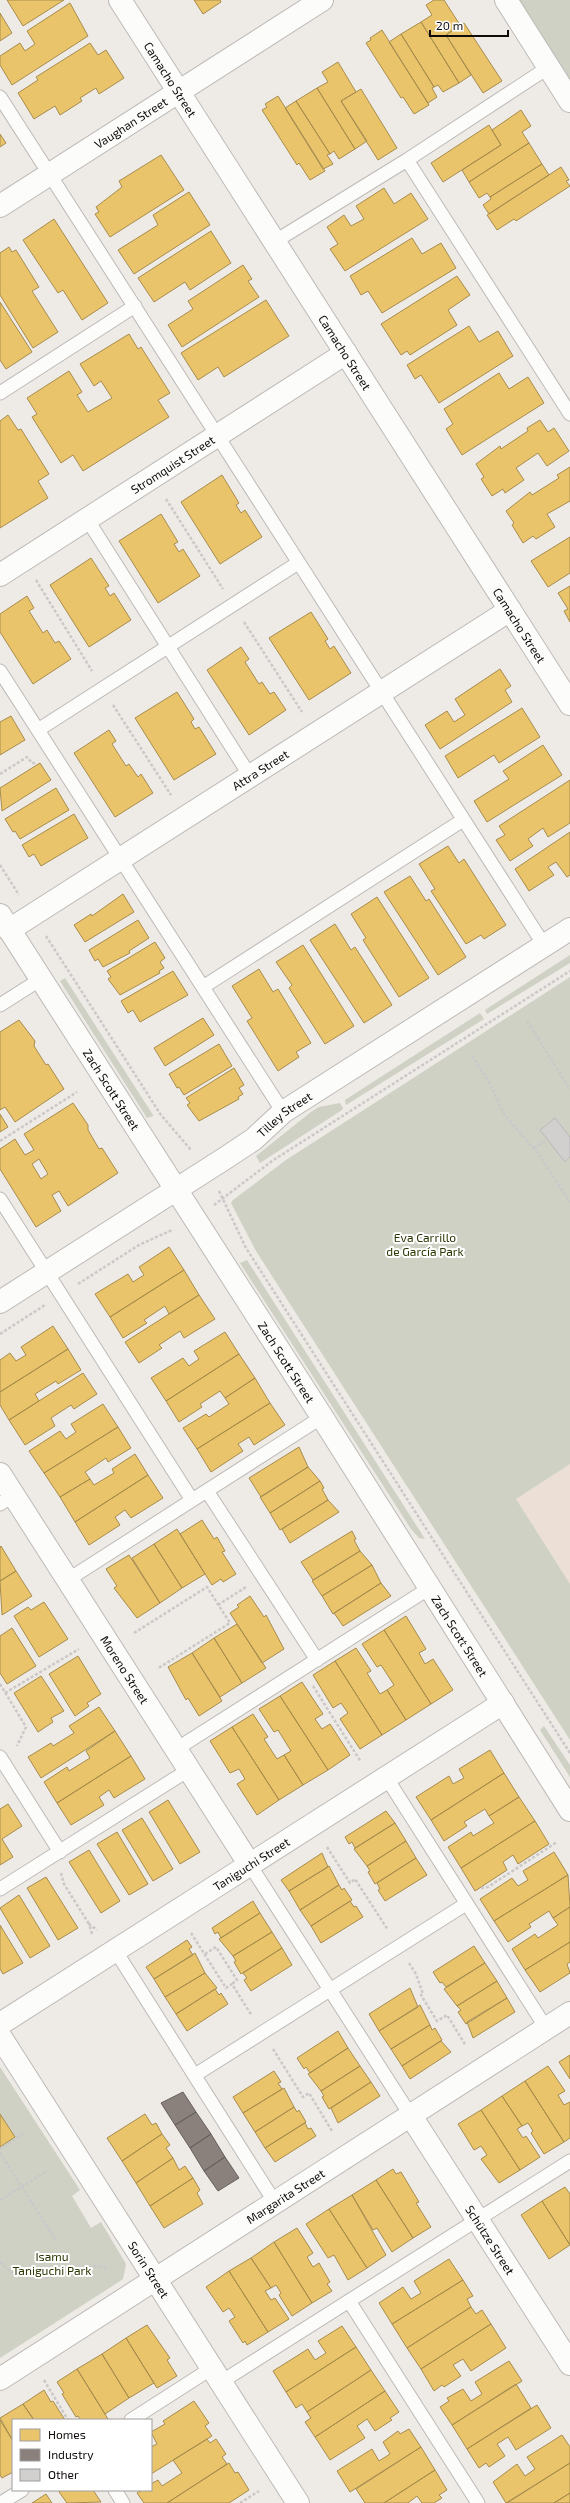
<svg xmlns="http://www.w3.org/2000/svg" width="570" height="2503" viewBox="0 0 570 2503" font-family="'Exo 2',sans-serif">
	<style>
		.education { fill: #ecdfd6 }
		.green { fill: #ced1c4 }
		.homes { fill: #e9c46a; stroke: #a78c4d; fill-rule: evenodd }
		.industry { fill: #8a817c; stroke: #655e5a }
		.building { fill: #d2d0cf; stroke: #bbb8b8 }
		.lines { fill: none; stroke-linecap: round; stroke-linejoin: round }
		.service-casing { stroke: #bdbab7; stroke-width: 15 }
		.minor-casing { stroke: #bdbab7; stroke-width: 24 }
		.tertiary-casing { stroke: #bdbab7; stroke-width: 24 }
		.path { stroke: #cac8c8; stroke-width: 2.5; stroke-dasharray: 3 2; stroke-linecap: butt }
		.service { stroke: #fcfcfb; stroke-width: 13 }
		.minor { stroke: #fcfcfb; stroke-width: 22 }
		.tertiary { stroke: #fcfcfb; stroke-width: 22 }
		.labels { text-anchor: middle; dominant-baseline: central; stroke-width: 4; stroke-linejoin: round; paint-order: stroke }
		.street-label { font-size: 12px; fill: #0e0b09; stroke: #fff }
		.park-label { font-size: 12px; fill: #293702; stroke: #fff }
	</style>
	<rect width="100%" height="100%" fill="#eeeae6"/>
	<!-- education -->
	<path class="education" d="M570,1464V1584L516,1499Z"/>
	<!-- green -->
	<path class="green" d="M519,0H570V80Z
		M570,955V963L487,1014L485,1010Z
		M570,977V1464L516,1499L570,1584V1740L256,1251L231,1203L233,1200L286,1160Z
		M65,978L153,1115V1116L147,1118L60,981Z
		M480,1013L484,1019L346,1105L345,1100Z
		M340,1103L343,1108L342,1110L260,1163L256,1156L311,1112L319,1107Z
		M247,1260L425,1539L419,1538L411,1529L240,1263Z
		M544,1726L570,1765V1777L540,1730Z
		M0,2067L80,2190L72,2196L91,2228L101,2222L126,2264L123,2279L114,2285L0,2358Z"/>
	<!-- homes -->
	<path class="homes" d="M7,0H64L23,26Z
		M194,0H220L221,2L203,14Z
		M434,0H444L460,25L446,35L471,75L459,83L421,22L432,15L426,5Z
		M70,3L88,36L12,85L0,65V56L20,43L25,51L35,44L27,31Z
		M0,13L12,33L0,41Z
		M421,22L459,83L443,92L438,85L434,87L401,34Z
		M464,23L502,81L483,93L446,35Z
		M382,30L429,105L414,114L403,97L401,98L366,43L371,40L370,38Z
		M401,34L434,87L432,88L437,97L428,103L389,42Z
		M90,43L98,55L106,50L124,78L99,94L96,88L80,98L82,101L60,115L55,106L34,119L18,93L38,80L36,77Z
		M338,62L356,92L341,101L367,141L355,149L317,88L328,82L322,72Z
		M317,88L355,149L339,159L334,151L330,154L296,101Z
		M361,89L397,148L378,160L341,101Z
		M278,96L325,171L310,180L299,163L297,165L262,110L267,107L265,104Z
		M296,101L330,154L327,155L333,164L323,169L285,108Z
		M521,110L531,126L522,132L529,143L469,182L462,170L501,145L492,130Z
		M489,125L501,145L443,182L431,163Z
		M0,134L6,143L0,147Z
		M529,143L542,164L490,197L487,193L479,198L469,182Z
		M161,155L184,190L110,237L95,214L99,212L96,207L122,187L119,181Z
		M542,164L549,175L489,214L483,205L491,199L490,197Z
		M561,167L569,180L566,181L570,186L516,221L514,219L497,230L487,215Z
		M384,188L394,204L411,193L428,219L345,271L330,249L338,244L327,227L344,215L351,226L364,219L356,206Z
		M189,192L210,225L134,274L118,250L158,225L153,215Z
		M54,219L108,303L82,320L63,290L58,293L23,240Z
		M211,231L231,263L190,290L185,282L154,302L138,278Z
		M412,238L422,254L441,243L456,268L382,313L368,291L361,295L350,276Z
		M9,247L12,252L16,250L39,287L32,291L58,332L33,348L0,295V253Z
		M243,265L252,279L248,281L259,297L182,347L168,325L193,309L188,301Z
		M457,276L470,295L448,310L457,325L410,355L407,351L401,355L381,324Z
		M266,300L289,336L224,377L218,367L198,380L181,353Z
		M0,302L32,352L6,369L0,360Z
		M469,326L479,342L498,331L513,356L439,403L421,375L415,379L407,365Z
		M129,334L138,349L141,347L170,393L158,400L169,417L83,471L73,455L61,463L32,417L37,414L27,398L69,371L82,392L77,395L88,412L112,398L101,381L94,386L80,364Z
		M499,373L509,389L528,377L544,403L462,455L446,429L453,424L444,409Z
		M8,415L18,430L21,429L49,474L38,481L48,498L0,528V421Z
		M540,420L548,432L554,428L569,451L547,466L538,453L516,468L524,480L505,493L503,489L492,496L481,479L484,477L476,464L500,446L501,449L528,431L527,428Z
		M570,467V501L547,514L555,527L536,539L533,536L523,543L512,525L514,523L506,511L530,492L532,495L559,478L557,475Z
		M222,475L239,503L236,505L241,513L245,510L262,537L220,564L181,502Z
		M161,514L178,542L174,544L179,552L183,549L200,576L158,603L119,541Z
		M570,537V573L548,587L531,561Z
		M91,558L109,586L105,588L110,596L114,593L131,620L89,647L50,585Z
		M570,586V622L564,611L568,609L558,593Z
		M27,596L34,608L29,611L43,633L47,630L55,643L59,641L71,659L33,684L0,632V614Z
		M311,612L328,639L325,641L330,649L334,646L351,673L309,700L269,638Z
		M241,647L249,659L245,662L259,684L262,682L270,694L274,692L286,710L249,735L207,670Z
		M500,669L511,686L505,690L512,702L440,749L425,725L447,711L454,722L465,715L455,699Z
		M177,692L194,719L191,722L195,729L199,727L216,754L174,780L135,718Z
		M522,708L540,737L499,763L494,755L458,778L445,756Z
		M11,716L25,740L0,755V722Z
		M109,730L116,741L112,744L126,766L129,764L138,777L141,774L153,793L115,817L74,753Z
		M543,745L562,775L487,822L474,801L509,779L503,771Z
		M40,763L51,780L2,811L0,788Z
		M570,780V823L548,837L543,828L528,839L533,846L510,861L496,840L505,835L499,826Z
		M56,788L69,810L20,839L15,831L13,832L5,819Z
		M74,814L88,838L41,866L34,854L29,857L22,845Z
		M570,832V875L567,877L556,862L548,867L554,875L529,891L515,869Z
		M448,846L459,863L464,859L506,925L484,939L481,935L466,944L431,891L435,889L419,864Z
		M410,876L426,901L429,899L466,957L438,975L384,892Z
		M123,894L134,912L85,942L74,925L91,914L92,916Z
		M377,897L429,978L399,997L363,940L366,938L351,914Z
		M138,920L149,938L129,951L130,953L103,967L98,959L95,961L89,950Z
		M335,924L351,950L355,947L392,1005L364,1023L310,940Z
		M155,942L165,958L160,962L164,968L159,971L160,973L120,995L108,979L111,977L107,971Z
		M303,945L354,1026L325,1044L289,988L292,985L276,962Z
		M259,969L273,992L278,989L311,1043L296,1052L299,1057L278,1071L247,1021L252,1018L232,986Z
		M173,971L188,995L140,1022L133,1010L128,1013L121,1001Z
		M203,1018L214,1035L165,1066L154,1048Z
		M19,1020L35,1041L34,1046L46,1065L48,1064L64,1089L15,1122L5,1107L0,1110V1032Z
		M219,1044L232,1066L184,1095L179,1087L177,1088L169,1074Z
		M234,1068L244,1085L239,1088L243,1094L238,1097L239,1099L199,1121L187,1105L190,1103L186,1098Z
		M73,1103L88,1125V1130L99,1149L102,1148L118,1173L68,1206L59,1191L52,1195L61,1211L36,1227L0,1169V1149L15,1139L25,1155L34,1150L24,1134ZM39,1159L48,1174L41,1179L32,1164Z
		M0,1114L8,1127L0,1132Z
		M169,1247L184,1270L110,1317L95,1294L128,1274L133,1282L144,1275L139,1267Z
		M184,1270L199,1295L169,1314L165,1306L144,1320L147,1323L123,1338L110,1317Z
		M199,1295L215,1319L184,1338L180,1331L159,1345L162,1348L139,1363L125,1342Z
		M53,1326L68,1349L0,1392V1360L10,1353L16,1361L26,1355L21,1347Z
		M225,1332L239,1354L166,1401L151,1378L183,1358L189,1366L199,1359L194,1351Z
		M68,1349L81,1370L58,1384L56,1381L35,1394L39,1401L9,1420L0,1405V1392Z
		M239,1354L255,1378L225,1398L220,1391L200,1404L202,1407L179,1422L166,1401Z
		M83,1373L97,1394L74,1409L71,1405L51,1418L55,1426L25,1445L9,1420Z
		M255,1378L270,1403L197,1449L183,1428L206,1414L209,1417L229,1404L225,1398Z
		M270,1403L285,1425L254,1445L249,1437L238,1444L243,1451L211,1472L197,1449Z
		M103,1404L118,1427L44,1473L29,1451L60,1431L66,1439L76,1432L71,1424Z
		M118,1427L131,1448L108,1462L106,1458L85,1472L90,1479L60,1497L44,1473Z
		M299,1447L308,1467L261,1497L249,1478Z
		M135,1454L148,1475L75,1522L60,1497L90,1479L94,1485L114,1473L112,1469Z
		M308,1467L320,1481L270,1513L260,1497Z
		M148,1475L163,1498L131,1518L125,1510L115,1517L120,1525L89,1545L75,1522Z
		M320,1481L324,1488L322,1489L328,1500L280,1530L270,1513Z
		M328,1500L339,1512L290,1543L282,1529Z
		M202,1520L214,1539L217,1537L225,1551L222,1552L236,1574L223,1582L221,1579L212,1585L180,1534Z
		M177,1529L205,1574L182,1588L154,1544Z
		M352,1531L356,1539L354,1540L360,1551L313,1580L301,1562Z
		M154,1544L182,1588L160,1603L132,1558Z
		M1,1546L16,1571L0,1581V1547Z
		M360,1551L372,1565L322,1596L312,1581Z
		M129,1555L160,1603L137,1618L114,1588L117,1586L106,1569Z
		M372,1565L381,1583L333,1614L322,1596Z
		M16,1571L32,1596L2,1615L0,1581Z
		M381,1583L391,1596L343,1626L334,1613Z
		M250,1596L264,1617L266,1615L284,1649L262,1663L230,1613L239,1607L237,1605Z
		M44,1602L68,1639L39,1657L14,1616L28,1607L31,1610Z
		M406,1616L426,1649L419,1653L425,1664L433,1659L453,1690L431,1704L384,1630Z
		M237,1624L266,1668L242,1683L214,1638Z
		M12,1628L36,1666L7,1684L0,1673V1636Z
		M384,1630L431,1704L406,1720L387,1690L394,1685L381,1665L377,1667L362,1644Z
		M214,1638L242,1683L220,1697L192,1653Z
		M356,1648L371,1671L367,1673L380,1694L387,1690L406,1720L382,1735L335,1661Z
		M192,1653L222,1701L199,1716L188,1698L186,1700L168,1667Z
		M78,1656L101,1694L87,1703L89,1706L75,1716L49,1674Z
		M335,1661L382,1735L360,1749L340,1719L348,1713L341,1703L333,1708L313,1675Z
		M41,1676L64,1711L51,1718L53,1722L38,1732L14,1693Z
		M302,1682L323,1714L315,1719L322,1729L330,1724L350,1755L328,1770L280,1696Z
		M280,1696L328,1770L303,1785L284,1755L291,1751L278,1730L274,1732L259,1709Z
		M99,1707L115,1731L41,1778L28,1757L51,1743L53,1746L74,1733L69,1726Z
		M253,1714L268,1737L264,1739L277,1759L284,1755L303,1785L279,1800L232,1727Z
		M232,1727L279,1800L257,1815L237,1784L245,1779L239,1769L230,1773L210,1741Z
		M115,1731L131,1756L57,1803L44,1782L67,1767L69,1771L90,1758L86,1751Z
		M490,1750L504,1773L431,1820L416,1797L449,1776L453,1784L464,1778L459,1769Z
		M131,1756L145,1779L114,1798L109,1790L99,1797L104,1805L71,1825L57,1803Z
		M504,1773L519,1797L489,1816L485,1809L464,1822L467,1826L444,1841L431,1820Z
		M519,1797L535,1821L461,1868L448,1847L471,1832L473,1836L494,1823L489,1816Z
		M168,1800L200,1852L180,1864L149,1812Z
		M8,1804L22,1826L2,1839L13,1857L0,1865V1809Z
		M386,1811L395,1823L355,1848L352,1842L349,1844L345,1837Z
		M142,1818L173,1869L153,1881L122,1830Z
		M535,1821L549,1844L518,1864L513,1855L503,1862L507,1870L475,1891L461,1868Z
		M395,1823L406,1841L367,1866L354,1849Z
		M117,1832L148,1884L129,1895L97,1844Z
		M406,1841L416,1858L375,1884L368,1872L370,1871L367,1866Z
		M89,1850L120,1901L101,1913L69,1862Z
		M554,1852L568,1875L494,1921L480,1899L512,1878L518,1886L528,1880L523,1871Z
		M322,1853L328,1867L289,1891L281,1880Z
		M416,1858L427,1875L385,1901L378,1890L380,1889L377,1883Z
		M329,1866L339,1885L300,1910L289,1891Z
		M568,1875L570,1907L553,1918L549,1911L529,1924L531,1927L508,1942L494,1921Z
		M46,1877L78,1928L58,1940L27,1888Z
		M339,1885L342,1890L344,1888L352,1900L311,1926L300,1910Z
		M19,1895L50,1946L30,1958L0,1908Z
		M253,1901L260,1913L221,1938L218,1932L215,1934L212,1928Z
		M350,1901L354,1907L356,1906L363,1917L321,1943L311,1926Z
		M570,1907V1942L525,1970L512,1949L535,1934L538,1938L558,1925L553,1918Z
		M260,1913L272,1932L233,1956L219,1939Z
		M0,1925L23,1963L3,1974L0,1969Z
		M272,1932L282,1948L241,1974L234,1962L236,1961L233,1956Z
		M187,1940L192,1947L189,1949L193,1955L154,1979L146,1967Z
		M570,1942V1962L567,1964L570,1973L540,1992L525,1970Z
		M474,1946L485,1963L446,1987L442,1982L440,1983L433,1972Z
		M282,1948L292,1965L251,1991L244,1980L247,1978L243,1973Z
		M195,1953L205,1973L165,1997L154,1979Z
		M485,1963L497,1981L457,2006L444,1989Z
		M205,1973L217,1988L176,2014L165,1997Z
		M497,1981L507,1998L466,2024L458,2012L461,2010L457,2006Z
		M410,1988L418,2007L379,2031L369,2014Z
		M215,1989L219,1995L221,1993L228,2004L187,2031L176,2014Z
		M507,1998L515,2012L473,2038L467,2022Z
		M420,2005L430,2025L391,2049L379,2031Z
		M430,2025L432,2030L435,2028L442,2040L402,2066L391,2049Z
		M338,2031L348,2048L310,2073L306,2067L304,2069L297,2058Z
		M441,2041L451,2052L410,2079L402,2066Z
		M348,2048L360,2066L321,2091L308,2074Z
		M570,2055V2079L559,2062Z
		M360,2066L371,2082L329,2109L322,2097L324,2096L321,2091Z
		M548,2066L565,2091L558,2095L564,2105L570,2102V2138L564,2142L525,2081Z
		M274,2071L281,2082L278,2083L282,2089L243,2113L233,2097Z
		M525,2081L564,2142L544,2154L531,2133L533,2131L528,2123L522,2126L502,2096Z
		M371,2082L380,2096L338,2123L331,2108Z
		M284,2088L294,2107L255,2132L243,2113Z
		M502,2096L522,2126L517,2129L523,2138L526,2136L540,2157L520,2170L481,2110Z
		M294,2107L297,2112L299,2110L306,2122L265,2148L255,2132Z
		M481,2110L520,2170L499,2183L481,2159L487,2155L481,2146L474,2150L458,2124Z
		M0,2114L15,2137L0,2147Z
		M145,2114L152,2125L156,2123L162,2134L122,2161L107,2138Z
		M305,2123L308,2129L311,2128L316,2136L275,2162L265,2148Z
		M162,2134L170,2145L166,2148L173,2158L136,2183L122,2161Z
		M173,2158L179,2170L185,2166L193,2178L150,2206L136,2183Z
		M393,2169L396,2174L401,2172L419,2202L416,2203L431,2227L413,2238L376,2180Z
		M193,2178L200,2190L197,2193L203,2204L164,2228L150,2206Z
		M376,2180L413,2238L392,2252L377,2228L373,2230L352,2195Z
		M565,2187L570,2194V2245L542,2201Z
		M352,2195L386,2255L367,2268L329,2209Z
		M542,2201L570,2245L549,2259L521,2215Z
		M329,2209L367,2268L348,2280L334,2255L328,2258L306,2224Z
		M297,2228L313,2253L307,2257L313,2267L319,2263L330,2282L327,2284L332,2291L312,2303L274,2242Z
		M274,2242L312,2303L292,2316L279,2295L281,2293L276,2285L271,2288L251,2258Z
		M251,2258L271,2288L265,2291L271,2300L275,2298L289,2319L268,2332L229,2271Z
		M449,2259L463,2280L392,2324L379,2303L403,2287L411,2299L421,2293L414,2281Z
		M229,2271L268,2332L247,2345L245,2341L243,2343L229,2321L235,2317L229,2308L223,2312L206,2287Z
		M463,2280L473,2296L467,2299L471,2307L407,2348L392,2324Z
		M471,2307L476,2314L482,2310L491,2324L421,2369L407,2348Z
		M491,2324L506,2348L471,2371L463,2359L453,2365L461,2376L444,2387L442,2385L434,2391L421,2369Z
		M147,2325L170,2358L167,2360L177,2376L157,2388L126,2338Z
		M342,2326L356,2347L286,2392L273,2371L308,2349L315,2360L326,2353L318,2341Z
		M126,2338L154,2383L129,2398L102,2354Z
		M356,2347L371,2370L307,2412L302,2404L296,2408L286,2392Z
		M102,2354L129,2398L105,2414L77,2369Z
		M509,2361L522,2381L452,2425L440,2407L449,2401L447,2398L463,2389L471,2401L482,2394L475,2382Z
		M77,2369L108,2419L106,2420H81L78,2416L76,2417L62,2394L64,2393L57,2382Z
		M371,2370L385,2391L315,2437L305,2422L311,2418L307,2412Z
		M516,2384L531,2408L467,2449L452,2425Z
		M44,2390L51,2402L53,2401L65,2420H34L23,2404Z
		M385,2391L399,2412L390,2418L392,2420L375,2431L367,2419L357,2426L365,2438L330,2460L315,2437Z
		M194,2401L209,2423L205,2426L212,2436L151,2474V2447L157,2444L151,2432L165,2424L163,2421Z
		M23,2404L34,2420H13V2441L0,2418Z
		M537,2405L551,2428L516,2450L508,2437L497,2444L505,2456L489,2467L486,2463L479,2468L467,2449Z
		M0,2420L13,2441V2472L2,2478L0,2475Z
		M409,2429L421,2447L350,2492L337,2471L372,2449L379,2461L390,2454L383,2442L398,2431L400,2434Z
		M562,2435L570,2447V2463L506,2503L493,2482L517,2464L525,2476L535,2469L527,2457Z
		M207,2439L210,2443L216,2439L226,2454L222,2457L227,2464L167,2503H144L137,2493L142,2490H151V2484L158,2480L162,2486L182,2473L173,2460Z
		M421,2447L435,2470L384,2503H365L356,2489Z
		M229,2463L235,2473L238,2472L249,2490L229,2503H167Z
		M570,2463V2493L554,2503H507Z
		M435,2470L447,2490L439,2495L442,2498L434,2503H422L417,2496L408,2503H384Z
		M61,2490H93L101,2502L67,2503L59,2492Z
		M570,2493V2503H554Z
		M46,2494L52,2503H32Z"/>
	<!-- industry -->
	<path class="industry" d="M183,2092L196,2112L175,2125L161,2103Z
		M196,2112L211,2134L190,2148L175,2125Z
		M211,2134L225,2157L204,2171L190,2148Z
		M225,2157L239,2178L218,2191L204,2171Z"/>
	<!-- building -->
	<path class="building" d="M555,1118L570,1137V1157L565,1162L540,1130Z"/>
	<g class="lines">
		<defs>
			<path id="service" d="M0,97L544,945
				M407,160L570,414
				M274,242L407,160L549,67
				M0,393L135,306
				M87,519L250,776
				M0,671L283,1112
				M38,730L298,563
				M203,987L463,820
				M0,1005L41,979
				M0,1199L192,1500
				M207,1491L317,1660
				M0,1504L14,1495
				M69,1579L322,1417
				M178,1748L431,1587
				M0,1757L60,1852
				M386,1777L546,2028
				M250,1865L411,2116
				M0,1889L190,1769
				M115,1950L274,2201
				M195,2075L466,1904
				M349,2301L478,2503
				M221,2382L570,2161
				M131,2420L212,2368
				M115,2490L123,2503
				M1,2503L22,2490"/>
			<g id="minor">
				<path id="s1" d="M120,0L570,704"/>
				<path id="s2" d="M0,206L322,0"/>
				<path id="s3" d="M0,575L346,353"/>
				<path id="s4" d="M9,930L510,610"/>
				<path id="s5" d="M0,1474L250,1865"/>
				<path id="s6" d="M0,2024L503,1703"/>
				<path id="s7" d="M0,2036L298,2503"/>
				<path id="s8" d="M411,2116L570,2364"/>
				<path id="s9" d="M0,2379L570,2013"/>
			</g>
			<g id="tertiary">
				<path d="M506,0L570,101"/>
				<path id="s10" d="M0,915L322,1417L570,1810"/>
				<path id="s11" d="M0,1302L227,1157L254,1139L283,1112L570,929"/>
			</g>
		</defs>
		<!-- service casing -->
		<use href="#service" class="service-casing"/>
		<!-- minor casing -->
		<use href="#minor" class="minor-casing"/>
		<!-- tertiary casing -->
		<use href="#tertiary" class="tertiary-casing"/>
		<!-- path -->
		<path class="path" d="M166,499L223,589
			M36,580L92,671
			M244,622L302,712
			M113,705L171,795
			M0,774L27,757L32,763H35
			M0,865L19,895
			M46,936L161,1115L191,1150
			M527,1021L570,1089
			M472,1056L489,1082L504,1114L539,1155L570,1202
			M0,1141L77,1092
			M534,1148L547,1140
			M219,1191L246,1248L570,1753
			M214,1205L272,1161L570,971
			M78,1284L139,1245L172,1230
			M0,1334L45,1305
			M218,1605L246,1587
			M134,1633L207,1587L230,1623L157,1669
			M0,1684L26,1727L17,1746
			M313,1686L361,1762
			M5,1693L79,1649
			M327,1847L350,1883L355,1879L388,1930
			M61,1873L64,1884L89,1924
			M481,1888L488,1887L557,1842
			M191,1933L226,1988L232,1984L252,2016
			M92,1934L89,1924L97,1930
			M205,1954L216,1947L237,1980L232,1984
			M409,1963L416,1974L423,1994L421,1995L437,2021L447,2015L466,2046
			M273,2049L303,2097L309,2093L332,2131
			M0,2149L23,2134
			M0,2153L57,2242
			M0,2200L47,2171
			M0,2262C39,2302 65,2258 108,2268
			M44,2380L68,2420
			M240,2503L259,2491"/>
		<!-- service -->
		<use href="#service" class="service"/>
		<!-- minor -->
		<use href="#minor" class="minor"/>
		<!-- tertiary -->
		<use href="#tertiary" class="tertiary"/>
	</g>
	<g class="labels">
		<!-- street labels -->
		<g class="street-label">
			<text stroke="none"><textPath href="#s1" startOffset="94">Camacho Street</textPath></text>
			<text stroke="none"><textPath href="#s2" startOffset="155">Vaughan Street</textPath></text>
			<text stroke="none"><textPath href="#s1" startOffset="418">Camacho Street</textPath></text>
			<text stroke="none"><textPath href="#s3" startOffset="205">Stromquist Street</textPath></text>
			<text stroke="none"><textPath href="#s1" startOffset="742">Camacho Street</textPath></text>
			<text stroke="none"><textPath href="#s4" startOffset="298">Attra Street</textPath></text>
			<text stroke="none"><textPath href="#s10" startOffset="207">Zach Scott Street</textPath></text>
			<text stroke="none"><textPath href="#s11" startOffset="341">Tilley Street</textPath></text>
			<text stroke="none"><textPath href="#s10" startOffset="531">Zach Scott Street</textPath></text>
			<text stroke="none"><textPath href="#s10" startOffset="855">Zach Scott Street</textPath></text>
			<text stroke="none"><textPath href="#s5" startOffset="232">Moreno Street</textPath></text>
			<text stroke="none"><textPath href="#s6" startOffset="298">Taniguchi Street</textPath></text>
			<text stroke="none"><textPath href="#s9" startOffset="339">Margarita Street</textPath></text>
			<text stroke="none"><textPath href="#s8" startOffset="147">Schütze Street</textPath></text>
			<text stroke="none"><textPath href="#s7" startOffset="277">Sorin Street</textPath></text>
		</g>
		<!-- park labels -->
		<g class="park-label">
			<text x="425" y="1237">Eva Carrillo<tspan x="425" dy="14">de García Park</tspan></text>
			<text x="52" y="2256">Isamu<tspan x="52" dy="14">Taniguchi Park</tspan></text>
		</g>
	</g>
	<!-- legend -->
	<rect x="12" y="2419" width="140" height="72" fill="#ffffff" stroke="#9f9d9d"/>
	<rect x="20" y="2429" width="20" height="12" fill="#e9c46a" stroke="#9f9d9d"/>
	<text x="48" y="2439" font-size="12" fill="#0e0b09">Homes</text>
	<rect x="20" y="2449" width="20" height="12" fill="#8a817c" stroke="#9f9d9d"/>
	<text x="48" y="2459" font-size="12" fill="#0e0b09">Industry</text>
	<rect x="20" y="2469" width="20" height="12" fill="#d2d0cf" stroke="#9f9d9d"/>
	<text x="48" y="2479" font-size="12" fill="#0e0b09">Other</text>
	<!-- scale -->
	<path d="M430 30v6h78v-6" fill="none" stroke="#0e0b09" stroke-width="2"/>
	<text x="436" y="30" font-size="12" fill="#0e0b09" stroke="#ffffff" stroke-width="3" paint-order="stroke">20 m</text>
</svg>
